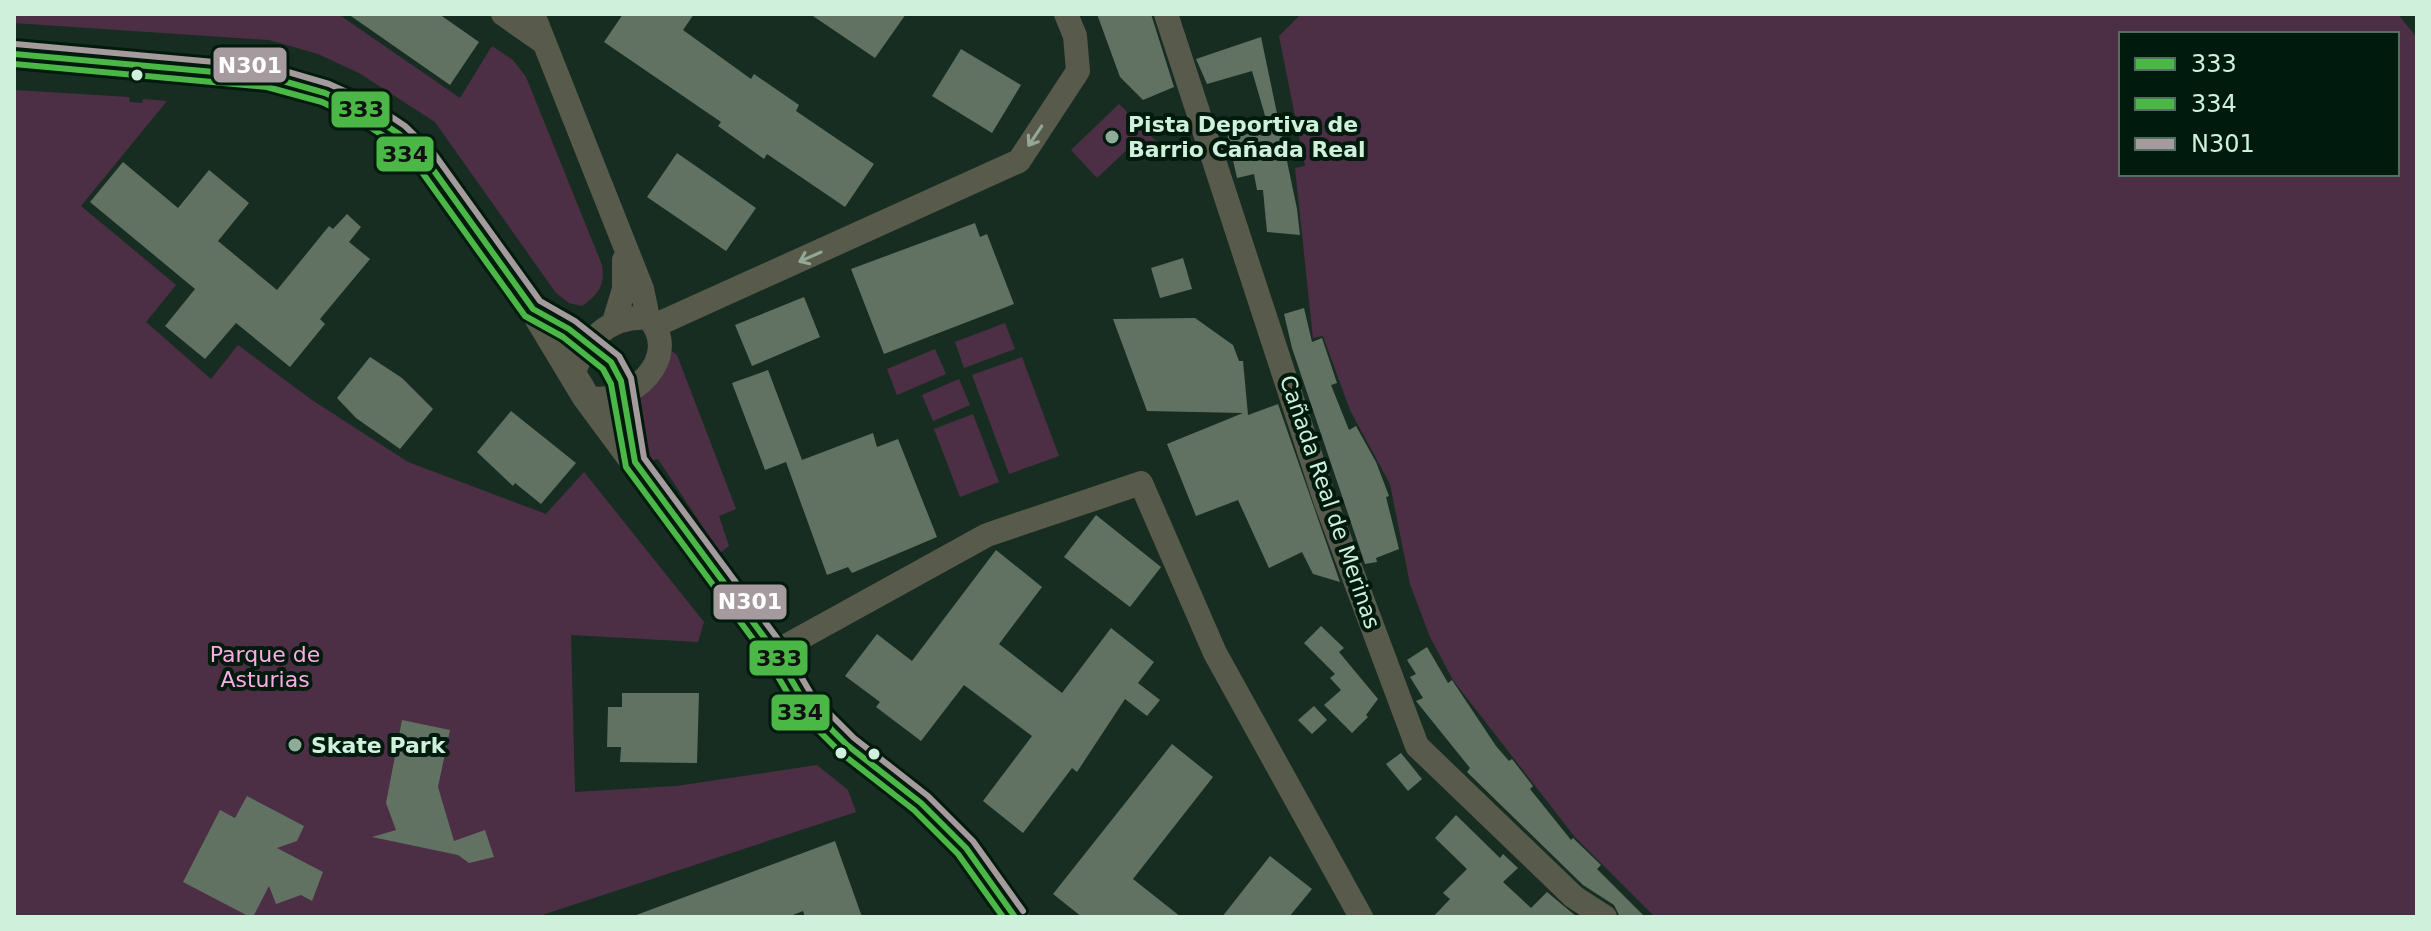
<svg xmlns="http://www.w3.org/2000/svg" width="2431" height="931" viewBox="0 0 2431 931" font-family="'DejaVu Sans',sans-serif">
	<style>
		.green { fill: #4d2f45; fill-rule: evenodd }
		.building { fill: #617263 }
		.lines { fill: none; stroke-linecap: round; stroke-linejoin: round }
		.minor { stroke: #585a4b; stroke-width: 24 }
		.tertiary { stroke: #585a4b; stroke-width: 28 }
		.bus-1-casing { stroke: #001b0d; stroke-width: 12 }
		.bus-2-casing { stroke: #001b0d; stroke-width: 12 }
		.bus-3-casing { stroke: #001b0d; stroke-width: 12 }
		.bus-1 { stroke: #4ab747; stroke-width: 6 }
		.bus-2 { stroke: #4ab747; stroke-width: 6 }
		.bus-3 { stroke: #a59a9d; stroke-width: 6 }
		.oneway { stroke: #94a694 }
		.bus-dot { fill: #cff1dc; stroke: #001b0d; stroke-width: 3 }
		.poi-dot { fill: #8fac9b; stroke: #001b0d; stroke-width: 3 }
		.labels { text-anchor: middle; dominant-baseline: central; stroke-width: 8; stroke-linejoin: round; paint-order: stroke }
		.poi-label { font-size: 22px; font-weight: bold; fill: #cff1dc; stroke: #001b0d; text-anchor: start }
		.street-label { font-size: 22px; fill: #cff1dc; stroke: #001b0d }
		.park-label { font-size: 22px; fill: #fdabe4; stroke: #001b0d }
		.line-badge { stroke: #001b0d; stroke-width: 3 }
		.badge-label { font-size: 22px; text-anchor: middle; font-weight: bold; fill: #fff }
		.pale-badge-label { font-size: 22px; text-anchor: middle; font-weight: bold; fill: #111 }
	</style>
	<rect width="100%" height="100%" fill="#182d22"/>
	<!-- green -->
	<path class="green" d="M14,14H338L460,98L492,46L513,60L526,77L602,265C605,286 599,294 582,306L569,303L556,293L435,122L359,73L318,54L269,40L14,23Z
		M1301,14H2398L2417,38V917H1655L1574,836L1453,680L1430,637L1410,584L1390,484L1350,410L1323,336L1313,338L1295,168L1305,166L1279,36ZM2121,34H2397V174H2121Z
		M14,90L129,97L130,102L142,103L143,99L167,101L81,206L176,285L146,322L211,379L238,345L312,400L408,462L546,514L584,472L704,622L698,642L571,635L575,792L676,786L817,765L848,790L856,812L536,917H14Z
		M1119,104L1158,143L1145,156L1133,144L1097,178L1071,150Z
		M1005,323L1015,349L964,368L955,342Z
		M669,349L677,355L736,509L719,516L729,546L720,553L658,459L651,461C620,403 643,402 669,349Z
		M935,349L946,374L897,395L887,369Z
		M1022,357L1059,456L1009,474L972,375Z
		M959,379L970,405L933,421L922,395Z
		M973,414L999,482L960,497L934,429Z"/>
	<!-- building -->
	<path class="building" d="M348,14H439L479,42L450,85Z
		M623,14H694L683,30L751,79L754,74L799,105L796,111L874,164L845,207L767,154L764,159L718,126L721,122L604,42Z
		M810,14H906L875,58Z
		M1097,14H1151L1174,87L1143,100L1120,77Z
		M1261,37L1297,209L1300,235L1267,232L1263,190H1257L1254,174L1237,178L1226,129L1266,119L1252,71L1207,84L1196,59Z
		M961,49L1021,85L992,133L932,96Z
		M677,153L756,208L726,251L647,197Z
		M123,162L178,208L209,170L249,203L218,241L277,290L329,226L333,229L347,214L361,227L349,242L370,259L320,319L325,324L290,367L236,323L205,359L165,326L195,289L90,202Z
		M975,223L980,237L987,234L1014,304L884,354L851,269Z
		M1183,258L1192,289L1160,298L1151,268Z
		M804,297L820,337L752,366L735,325Z
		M1304,308L1312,342L1322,338L1337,383L1331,385L1349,430L1356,426L1376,462L1389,496L1386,497L1399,549L1376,558L1377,562L1365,564L1292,348L1284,314Z
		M1195,318L1233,345L1239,361H1243L1248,415L1278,404L1340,582L1313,574L1302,552L1269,568L1238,500L1196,516L1167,444L1243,413L1147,411L1113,319Z
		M370,357L402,378L433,409L400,449L356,418L337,398Z
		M768,370L802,460L873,433L877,447L898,439L937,537L852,573L848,567L827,575L786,462L765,470L732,383Z
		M511,411L576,463L541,504L515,483L513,486L477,452Z
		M1096,515L1161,567L1130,607L1064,557Z
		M996,550L1042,587L999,644L1062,693L1111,628L1154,662L1138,683L1160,700L1147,716L1125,699L1077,772L1072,768L1023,833L983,801L1032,736L964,685L921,741L876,707L880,702L845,676L877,634L912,661Z
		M1321,626L1344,648L1339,652L1378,699L1366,715L1368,717L1352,733L1324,705L1341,690L1330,678L1335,674L1304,643Z
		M1427,647L1448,683L1452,680L1496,746L1509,761L1512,759L1533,786L1530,789L1571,840L1573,838L1601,865L1597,869L1645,917H1620L1614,905L1583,885L1467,772L1470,768L1416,701L1423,698L1410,677L1416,674L1407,660Z
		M622,693H699L697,763L620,762L621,747H607L608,707H622Z
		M1314,706L1327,720L1312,734L1298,720Z
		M402,720L450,730L438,787L454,841L485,830L494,857L469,863L458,855L372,837L396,830L386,803Z
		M1172,744L1213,777L1133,879L1181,917H1082L1053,894Z
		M1401,753L1422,779L1408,791L1386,764Z
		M247,796L304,826L297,841L277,848L323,872L312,901L301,895L276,904L269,886L253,917H250L183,882L220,810L235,818Z
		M1456,815L1500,858L1503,854L1518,868L1503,882L1531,908L1547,892L1577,917H1433L1450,899L1443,893L1467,869L1435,838Z
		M835,841L862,917H805L803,911L788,917H631Z
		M1270,856L1312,889L1289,917H1222Z"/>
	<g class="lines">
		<!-- minor -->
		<path class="minor" d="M503,14L543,42
			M533,14L642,289L648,318
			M1166,14L1325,500L1417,746L1574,897L1605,917
			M614,322L624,289V260
			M656,325L1019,161L1078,71L1075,36L1066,14
			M573,374C586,339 610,315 648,318C684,355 631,409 586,397
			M775,652L987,535L1141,483L1215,653L1361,917"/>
		<!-- tertiary -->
		<path class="tertiary" d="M14,54L269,77L325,93L364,111L399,134L427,161L461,208L533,309L586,397L775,652L805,703L847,745L921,803L966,848L1015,917
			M537,311L589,342L611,362L621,381L633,454"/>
		<defs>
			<path id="bus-1" d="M14,54L269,77L325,93L364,111L399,134L427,161L533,309L569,329L611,362L621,381L635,462L775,652L805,703L847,745L921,803L966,848L1015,917"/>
			<path id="bus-2" d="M14,64L267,87L322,102L359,120L393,142L419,168L525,316L563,337L603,369L611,384L626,467L767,658L797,709L841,753L914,810L958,854L1003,917"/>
			<path id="bus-3" d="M15,44L271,67L329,84L369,102L405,126L435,155L540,301L575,321L619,356L631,378L644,458L783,646L813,697L854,738L928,796L973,841L1023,911"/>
		</defs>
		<!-- bus-1 casing -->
		<use href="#bus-1" class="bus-1-casing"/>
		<!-- bus-2 casing -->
		<use href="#bus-2" class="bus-2-casing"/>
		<!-- bus-3 casing -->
		<use href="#bus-3" class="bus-3-casing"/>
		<!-- bus-1 -->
		<use href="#bus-1" class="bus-1"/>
		<!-- bus-2 -->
		<use href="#bus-2" class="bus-2"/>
		<!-- bus-3 -->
		<use href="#bus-3" class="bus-3"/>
	</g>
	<!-- one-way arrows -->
	<defs><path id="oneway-shaft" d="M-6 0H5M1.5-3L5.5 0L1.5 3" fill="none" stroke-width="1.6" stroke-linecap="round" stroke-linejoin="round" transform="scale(2)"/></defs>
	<g class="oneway">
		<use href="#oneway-shaft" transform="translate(1035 136) rotate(124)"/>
		<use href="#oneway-shaft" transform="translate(810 257) rotate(156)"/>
	</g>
	<!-- markers -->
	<g class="bus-dot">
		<circle cx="137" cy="75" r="7"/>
		<circle cx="841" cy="753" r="7"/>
		<circle cx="874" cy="754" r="7"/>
	</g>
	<g class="poi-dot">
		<circle cx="1112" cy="137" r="8"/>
		<circle cx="295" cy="745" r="8"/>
	</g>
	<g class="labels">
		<!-- poi labels -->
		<g class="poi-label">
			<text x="1128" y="124">Pista Deportiva de<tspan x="1128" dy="25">Barrio Cañada Real</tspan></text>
			<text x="311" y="745">Skate Park</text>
		</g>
		<!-- street labels -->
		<g class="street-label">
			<text transform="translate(1330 502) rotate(71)">Cañada Real de Merinas</text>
		</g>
		<!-- park labels -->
		<g class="park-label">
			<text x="265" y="654">Parque de<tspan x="265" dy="25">Asturias</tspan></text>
		</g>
	</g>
	<g class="line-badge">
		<rect x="212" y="46" width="76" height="38" rx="8" fill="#a59a9d"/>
		<rect x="330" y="90" width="61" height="39" rx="8" fill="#4ab747"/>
		<rect x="375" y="135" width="60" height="38" rx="8" fill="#4ab747"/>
		<rect x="712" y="583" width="76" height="38" rx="8" fill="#a59a9d"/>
		<rect x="748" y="639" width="61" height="38" rx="8" fill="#4ab747"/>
		<rect x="770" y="693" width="61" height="39" rx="8" fill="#4ab747"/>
	</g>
	<g class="badge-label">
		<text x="250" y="73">N301</text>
		<text x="750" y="609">N301</text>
	</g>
	<g class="pale-badge-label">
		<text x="361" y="117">333</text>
		<text x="405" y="162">334</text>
		<text x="779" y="666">333</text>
		<text x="800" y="720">334</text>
	</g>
	<!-- border -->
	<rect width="2431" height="931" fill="none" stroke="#cff1dc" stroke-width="32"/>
	<!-- legend -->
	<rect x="2119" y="32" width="280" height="144" fill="#001b0d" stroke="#537160" stroke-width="2"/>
	<rect x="2135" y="58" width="40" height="12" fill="#4ab747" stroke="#537160" stroke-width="2"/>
	<text x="2191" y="72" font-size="24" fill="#cff1dc">333</text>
	<rect x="2135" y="98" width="40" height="12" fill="#4ab747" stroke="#537160" stroke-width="2"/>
	<text x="2191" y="112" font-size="24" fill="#cff1dc">334</text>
	<rect x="2135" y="138" width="40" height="12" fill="#a59a9d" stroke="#537160" stroke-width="2"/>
	<text x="2191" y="152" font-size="24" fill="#cff1dc">N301</text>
</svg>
